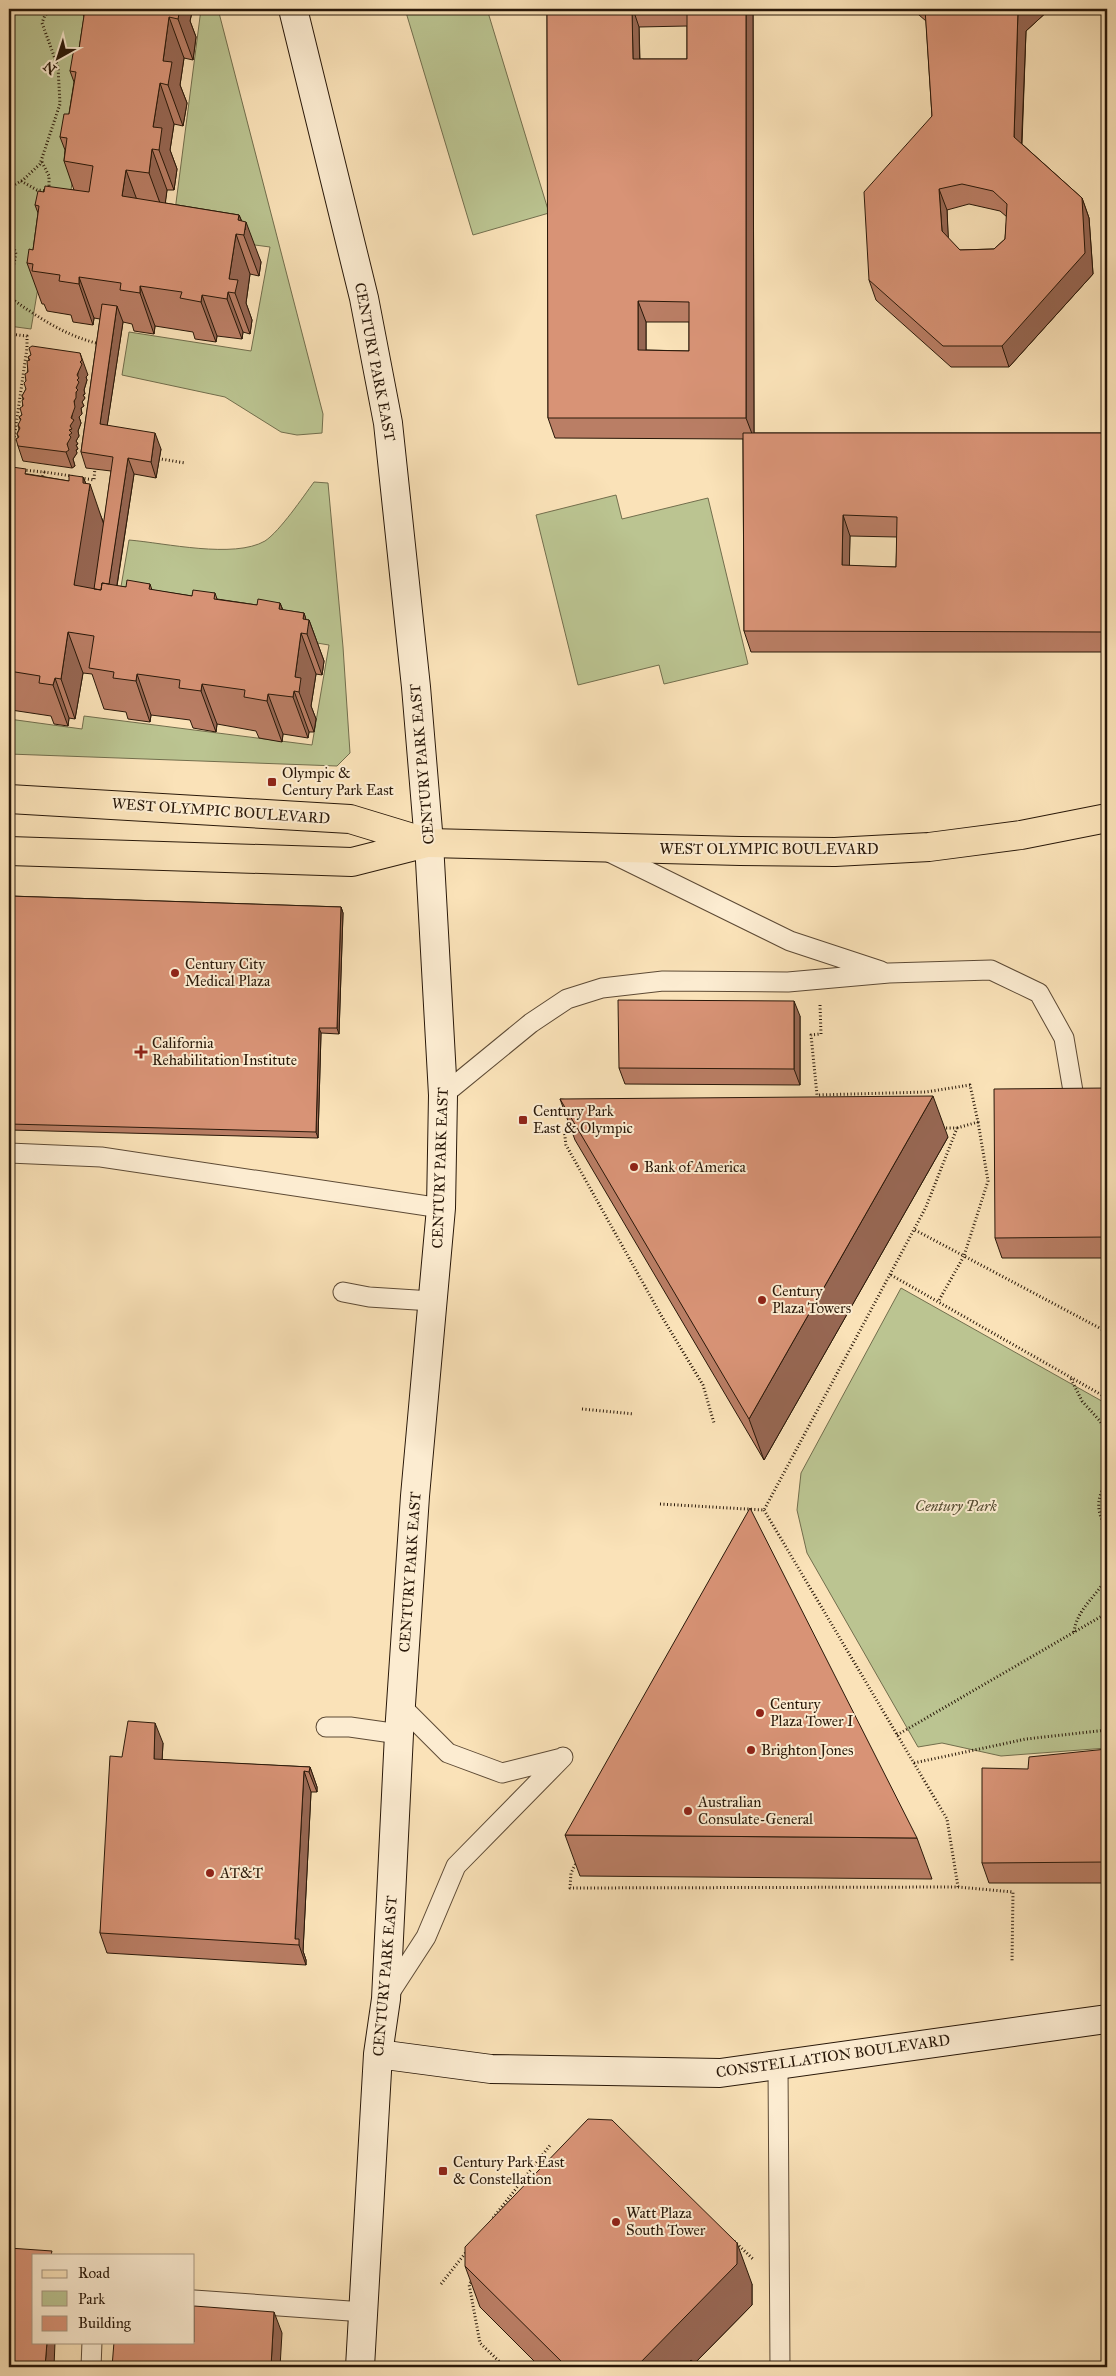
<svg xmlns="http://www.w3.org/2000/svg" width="1116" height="2376" viewBox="0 0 1116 2376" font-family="'IM FELL Great Primer',serif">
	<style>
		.green { fill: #bbc491; stroke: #726e4d }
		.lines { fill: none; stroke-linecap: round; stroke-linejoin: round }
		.lane-casing { stroke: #5d4a35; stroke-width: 21 }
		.secondary-casing { stroke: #291809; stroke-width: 30 }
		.primary-casing { stroke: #291809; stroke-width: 30 }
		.path { stroke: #291809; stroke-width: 3; stroke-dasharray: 1 2.5; stroke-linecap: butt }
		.lane { stroke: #fcecd1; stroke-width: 19 }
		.secondary { stroke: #fcecd1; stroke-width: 28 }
		.primary { stroke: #fae2b8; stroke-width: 28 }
		.wall { fill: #ba7e65; stroke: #291809; fill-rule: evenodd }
		.shaded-wall { fill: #976753; stroke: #291809 }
		.building { fill: #d89376; stroke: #291809; fill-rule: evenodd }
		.poi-dot { fill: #8f2418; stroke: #fcecd1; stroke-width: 2 }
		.labels { text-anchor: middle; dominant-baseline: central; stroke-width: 4; stroke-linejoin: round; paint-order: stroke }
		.street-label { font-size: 15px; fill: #291809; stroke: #fcecd1 }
		.poi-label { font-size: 15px; fill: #291809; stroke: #fcecd1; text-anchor: start }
		.park-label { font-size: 15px; font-style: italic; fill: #554c32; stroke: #fcecd1 }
	</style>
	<rect width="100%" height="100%" fill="#fae2b8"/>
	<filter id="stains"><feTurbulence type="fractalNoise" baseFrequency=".004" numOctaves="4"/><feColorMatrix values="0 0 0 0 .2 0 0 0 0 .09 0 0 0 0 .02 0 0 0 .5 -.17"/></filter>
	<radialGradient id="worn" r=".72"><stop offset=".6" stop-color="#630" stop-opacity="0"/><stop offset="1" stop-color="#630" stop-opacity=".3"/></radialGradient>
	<!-- green -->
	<path class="green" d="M9,9H96L67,219L50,217L31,329L9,326Z
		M201,9H218L323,414L322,433L297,435L281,432L225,397L122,375L129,332L251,351L270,247L172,234Z
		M405,9H487L549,213L473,235Z
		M314,482L328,483L343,647L350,753L337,766L9,754V719L82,729L84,716L312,745L329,645L117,610L129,540C165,543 234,559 265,541C280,531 303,497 314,482Z
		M616,495L622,519L708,498L748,664L664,684L659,665L578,685L536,515Z
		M901,1288L1107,1404V1748L1001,1756L942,1743L918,1747L807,1553L797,1510L801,1473Z"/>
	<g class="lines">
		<defs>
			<path id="lane" d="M607,851L790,941L881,971
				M443,1095L531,1023L567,999L602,988L663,981L788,982L889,973L991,970L1039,993L1064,1038L1074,1097
				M9,1153L101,1157L441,1208
				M343,1292L369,1297L432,1301
				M401,1706L448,1753L502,1773L562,1758
				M326,1727H350L399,1734
				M387,1997L426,1937L456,1866L563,1757
				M778,2067L780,2367
				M194,2300L364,2312
				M91,2367L92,2342"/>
			<path id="secondary" d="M293,9L364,298L388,423L416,687L429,843L443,1095L441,1208L415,1496L399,1734L386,1999L378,2054L360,2367
				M378,2054L491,2069L720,2073L1107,2019"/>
			<path id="primary" d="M9,799L350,819L429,843L740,851L835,852L929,847L1021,835L1107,818
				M9,851L352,862L427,843"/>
		</defs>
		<!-- lane casing -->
		<use href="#lane" class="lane-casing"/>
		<!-- secondary casing -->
		<use href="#secondary" class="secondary-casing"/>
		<!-- primary casing -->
		<use href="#primary" class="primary-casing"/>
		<!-- path -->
		<path class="path" d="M42,162L49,176V189
			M21,181L37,190L48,191
			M9,188L23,180L40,164L60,104L58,67L42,23L45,15L54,9
			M9,233L16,254L9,286
			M9,297C38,317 65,336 100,344
			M9,334L27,336V348L10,467L14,468
			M155,458L185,463
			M23,470L44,472L41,480
			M44,472L72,476
			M81,478L94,480L95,467
			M820,1005L821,1034L811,1035L817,1095L926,1092L970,1085L978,1122L957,1128
			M978,1122L988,1181L964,1256L1107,1332
			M573,1129H564L566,1145L662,1317L703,1385L714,1423
			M915,1230L964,1256L938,1302
			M891,1275L1107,1398
			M1071,1379L1082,1401L1100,1421L1107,1434
			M582,1409L634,1414
			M1107,1482C1096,1498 1096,1512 1107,1529
			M660,1504L764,1510L926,1207L957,1128H942
			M764,1510L947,1819L958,1887
			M1074,1632C1077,1609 1096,1597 1107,1577
			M897,1735L1107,1613
			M914,1763L1026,1739L1107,1730
			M577,1861L571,1873L570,1888L958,1887L1013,1892L1012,1962
			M493,2218L551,2144
			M734,2241L753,2259
			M473,2280L469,2284L480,2343L505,2367
			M441,2284L467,2251"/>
		<!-- lane -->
		<use href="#lane" class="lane"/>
		<!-- secondary -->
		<use href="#secondary" class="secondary"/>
		<!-- primary -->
		<use href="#primary" class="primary"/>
	</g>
	<!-- wall -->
	<path class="wall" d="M81,9H191L192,12L190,21L196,37L193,60L184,58L180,85L187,103L183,126L174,124L170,150L177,169L174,190H167L165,203L239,215L261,262L259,276L250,274L246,303L252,320L250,334L243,332L242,339L217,336L216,342L195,339L193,332L155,326L154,334L134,331L132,324L123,322L107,426L161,449L156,478L134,474L117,586L126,587L150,584L152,590L192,596L215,593L217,599L257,605L280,603L283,610L304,613L306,620H309L324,661L322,675L316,674L311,706L316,719L314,732H309L308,738L283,734L282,742L259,738L256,731L217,724L216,732L193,728L190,720L151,715L150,722L128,719L126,712L104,709L92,674L83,673L75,719L69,718L68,726L54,724L51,716L11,710L10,718H9V473L28,474L69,481L83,477L104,523L111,471L86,468L81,452L100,319L94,318L93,325L73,322L71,315L47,311L44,304H42L27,263L33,250L38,213L35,205L44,192L74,190L64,161L65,150L60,137L69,114L74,82L70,71L79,49L84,17Z
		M547,9H753L754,433H1107V652H751L744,631L743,439L555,438L548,418ZM687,26V59H640L639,27ZM646,322H689V351L646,350ZM850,536L897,537L896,567L849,566Z
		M912,9H1050L1026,31L1022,144L1082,198L1089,218L1093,274L1009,367H951L876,300L869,280L932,116L926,21ZM969,204L1000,211L1007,217L1005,239L994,249L960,250L948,238L947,210Z
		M31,355L88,375L86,377L87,380L84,390L85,394L83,395L85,398L82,402L84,406L81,408L82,414L79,417L81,423L78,431L79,436L76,441L78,444L76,445L78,449L76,450L77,453L73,459L75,466L72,468L23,461L18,446V437L17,434L19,429L18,425L21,421L19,417L22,415L23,399L22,396L26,389V381L29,360L28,357Z
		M9,896L341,907L343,913L339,1034L321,1033L318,1138L10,1130L9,1126Z
		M800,1016V1085L625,1084L619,1068Z
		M1107,1088V1258H1002L995,1238Z
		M560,1099L948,1137L764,1460L575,1140Z
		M163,1743L162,1760L310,1767L317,1787V1792H311L303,1951L306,1960V1965L107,1953L100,1933L122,1757Z
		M1107,1749V1883H989L982,1863L1028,1769Z
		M565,1835L917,1838L932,1879L580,1876Z
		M465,2266L752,2284V2305L695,2363L699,2367H540L480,2307Z"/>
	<!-- shaded-wall -->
	<path class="shaded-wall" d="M178,9H191L192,12L190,21L196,37L193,60L178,19Z
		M632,9H633L639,27L640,79L633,59Z
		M746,9H753L754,439L746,418Z
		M1020,9H1050L1026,31L1021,157L1014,137L1018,10Z
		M169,17L184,58L180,85L187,103L183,126L168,85L163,61Z
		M160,83L174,124L170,150L177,169L174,190L159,150L153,127Z
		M152,149L167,190L164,214L149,173Z
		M126,170L141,211L122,196Z
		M939,189L947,210L949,251L942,231Z
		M1082,198L1089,218L1093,274L1009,367L1002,346Z
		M239,215L245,230L246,222L261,262L259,276L238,220Z
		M236,234L250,274L246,303L252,320L250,334L235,293L229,279Z
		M79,277L94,318L93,325L79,284Z
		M140,286L155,326L154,334L140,293Z
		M228,292L243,332L242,339L227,299Z
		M202,295L217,336L216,342L201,302Z
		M638,301L646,322V371L638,350Z
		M117,306L123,322L105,440L100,424Z
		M80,353L88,375L86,377L87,380L84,390L85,394L83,395L85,398L82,402L84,406L81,408L82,414L79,417L81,423L78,431L79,436L76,441L78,444L76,445L78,449L76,450L77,453L73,459L75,466L72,468L66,452L76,392Z
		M155,433L161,449L156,478L151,462Z
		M128,458L134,474L110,630L104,615Z
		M83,477L89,491L90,484L104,525L89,626L74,585Z
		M843,515L850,536L849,586L842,565Z
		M280,603L295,643L279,609Z
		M304,613L308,626L309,620L324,661L322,675L307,634L303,619Z
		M68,632L83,673L75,719L61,679Z
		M301,633L316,674L311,706L316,719L314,732L299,692L295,677Z
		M137,674L151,715L150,722L136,681Z
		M55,678L69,718L68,726L53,685Z
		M202,684L217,724L216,732L201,691Z
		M294,691L309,732L308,738L293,697Z
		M268,694L283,734L282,742L267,701Z
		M9,704L11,710L10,718L9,715Z
		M341,907L343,913L339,1034L337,1028Z
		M794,1001L800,1016V1085L794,1069Z
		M319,1028L321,1033L318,1138L316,1132Z
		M933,1096L948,1137L764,1460L749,1419Z
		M155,1723L163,1743L161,1780L154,1759Z
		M310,1767L317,1787V1792L309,1772Z
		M304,1771L311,1792L303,1951L306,1960V1965L299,1945L295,1939Z
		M737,2243L752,2284V2305L691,2367H636Z
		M274,2312L282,2333L280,2367H271Z
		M47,2342H55L54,2367H45Z"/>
	<!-- building -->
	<path class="building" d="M85,9H180L178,19L169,17L163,61L172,62L168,85L160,83L153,127L162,128L159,150L152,149L149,173L126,170L122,196L239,215L238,220L246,222L244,235L236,234L229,279L238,280L235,293L228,292L227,299L202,295L201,302L180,298L182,292L140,286V293L120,290L121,283L79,277V284L59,281L60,275L32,271L33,264L27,263L29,249L33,250L39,206L35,205L38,191L44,192L45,186L89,192L93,166L64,161L67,138L60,137L64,114H69L76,72L70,71L74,48L79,49Z
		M547,9H632L633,59H687V9H746V418H548ZM638,301L689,302V351L638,350Z
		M925,9H1020L1018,10L1014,137L1082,198L1085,253L1002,346H943L869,280L864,192L932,116ZM962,184L993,191L1007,204L1005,239L994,249L960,250L942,231L939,189Z
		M102,304L117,306L100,424L155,433L151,462L128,458L109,584L102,583L101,590L94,589L113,457L81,452Z
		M32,346L80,353L82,360L80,362L82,364L77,375L79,378L77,380L79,382L76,388L78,390L76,392V398L74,401L75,407L71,418L74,420L70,426L72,429L69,430L72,433L69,435L71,437L67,444L69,450L66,452L18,446L16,439L19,437L17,434L20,428L18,425L21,419L19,417L22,415L20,408L23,406L22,400L24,399L22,396L26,389L24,383L26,381L25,374L28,372L27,361L30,360L28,357L31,355L29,348Z
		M743,433H1107V632L744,631ZM843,515L897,517L896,567L842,565Z
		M12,467L26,469L25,474L69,481V475L83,477V483L90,484L74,585L101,590L102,583L126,587L127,580L150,584L149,589L192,596L193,590L215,593L214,599L257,605L258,599L280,603L279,609L304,613L303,619L309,620L307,634L301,633L295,677L301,678L299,692L294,691L293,697L268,694L267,701L244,697L245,690L202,684L201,691L179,688L180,680L137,674L136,681L113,678L114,672L89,668L94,636L68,632L61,679L55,678L53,685L39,683L40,676L9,671V473H11Z
		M9,896L341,907L337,1028H319L316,1132L9,1124Z
		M618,1000L794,1001V1069L619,1068Z
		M1107,1088V1237L995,1238L994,1089Z
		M933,1096L749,1419L560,1099Z
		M750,1508L917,1838L565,1835Z
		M128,1721L155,1723L154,1759L310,1767L309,1772L304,1771L295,1939H299V1945L100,1933L110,1756L122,1757Z
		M1107,1749V1862L982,1863V1768L1028,1769L1029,1757Z
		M588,2119L612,2120L737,2243V2264L636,2367H567L465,2266V2247Z
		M9,2248L52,2251L51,2255H34V2342H47L45,2367H9Z
		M194,2306L274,2312L271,2367H112L114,2342H194Z
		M691,2360L699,2367H684Z"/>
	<!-- markers -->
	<g class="poi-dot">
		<rect x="267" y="777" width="10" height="10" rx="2.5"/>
		<circle cx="175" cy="973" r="5"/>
		<path d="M138.5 1044.5h5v5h5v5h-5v5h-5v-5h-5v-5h5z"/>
		<rect x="518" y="1115" width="10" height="10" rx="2.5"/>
		<circle cx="634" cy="1167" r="5"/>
		<circle cx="762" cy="1300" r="5"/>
		<circle cx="760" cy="1713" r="5"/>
		<circle cx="751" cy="1750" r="5"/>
		<circle cx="688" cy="1811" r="5"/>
		<circle cx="210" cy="1873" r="5"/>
		<rect x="438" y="2166" width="10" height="10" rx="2.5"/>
		<circle cx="616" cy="2222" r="5"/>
	</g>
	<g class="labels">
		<!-- street labels -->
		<g class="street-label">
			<text transform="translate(375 362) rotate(79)">CENTURY PARK EAST</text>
			<text transform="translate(422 764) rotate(-95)">CENTURY PARK EAST</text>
			<text transform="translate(221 811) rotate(4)">WEST OLYMPIC BOULEVARD</text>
			<text x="769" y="849">WEST OLYMPIC BOULEVARD</text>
			<text transform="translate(440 1168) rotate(-88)">CENTURY PARK EAST</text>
			<text transform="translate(410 1572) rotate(-86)">CENTURY PARK EAST</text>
			<text transform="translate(385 1976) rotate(-85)">CENTURY PARK EAST</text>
			<text transform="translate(833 2056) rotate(-8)">CONSTELLATION BOULEVARD</text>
		</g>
		<!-- poi labels -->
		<g class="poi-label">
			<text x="282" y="773">Olympic &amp;<tspan x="282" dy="17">Century Park East</tspan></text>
			<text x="185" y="964">Century City<tspan x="185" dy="17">Medical Plaza</tspan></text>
			<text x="152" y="1043">California<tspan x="152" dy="17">Rehabilitation Institute</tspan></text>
			<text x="533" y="1111">Century Park<tspan x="533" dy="17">East &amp; Olympic</tspan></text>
			<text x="644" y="1167">Bank of America</text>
			<text x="772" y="1291">Century<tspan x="772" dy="17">Plaza Towers</tspan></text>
			<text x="770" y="1704">Century<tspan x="770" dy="17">Plaza Tower I</tspan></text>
			<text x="761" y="1750">Brighton Jones</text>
			<text x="698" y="1802">Australian<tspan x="698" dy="17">Consulate-General</tspan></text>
			<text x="220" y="1873">AT&amp;T</text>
			<text x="453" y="2162">Century Park East<tspan x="453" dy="17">&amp; Constellation</tspan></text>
			<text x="626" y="2213">Watt Plaza<tspan x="626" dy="17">South Tower</tspan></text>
		</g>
		<!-- park labels -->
		<g class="park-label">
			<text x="956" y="1506">Century Park</text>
		</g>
	</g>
	<!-- margin -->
	<rect width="1116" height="2376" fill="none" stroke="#fae2b8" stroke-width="30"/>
	<rect x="10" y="10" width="1096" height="2356" fill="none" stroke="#291809" stroke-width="2.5"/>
	<rect x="15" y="15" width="1086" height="2346" fill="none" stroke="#291809"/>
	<!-- legend -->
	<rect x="32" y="2254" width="162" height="90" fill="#fcecd1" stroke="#a89781"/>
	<rect x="42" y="2270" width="25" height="8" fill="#fae2b8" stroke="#a89781"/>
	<text x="78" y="2278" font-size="15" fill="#291809">Road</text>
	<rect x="42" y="2291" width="25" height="15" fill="#bbc491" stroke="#a89781"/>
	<text x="78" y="2304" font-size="15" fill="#291809">Park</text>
	<rect x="42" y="2316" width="25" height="15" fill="#d89376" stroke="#a89781"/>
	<text x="78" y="2328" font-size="15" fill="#291809">Building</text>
	<!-- north arrow -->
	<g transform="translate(58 58) rotate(219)" stroke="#fcecd1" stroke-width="4" paint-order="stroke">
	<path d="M0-4L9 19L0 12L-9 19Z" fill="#291809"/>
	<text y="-8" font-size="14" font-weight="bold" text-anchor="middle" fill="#291809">N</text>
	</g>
	<rect width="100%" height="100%" filter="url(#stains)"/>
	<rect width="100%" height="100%" fill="url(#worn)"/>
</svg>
